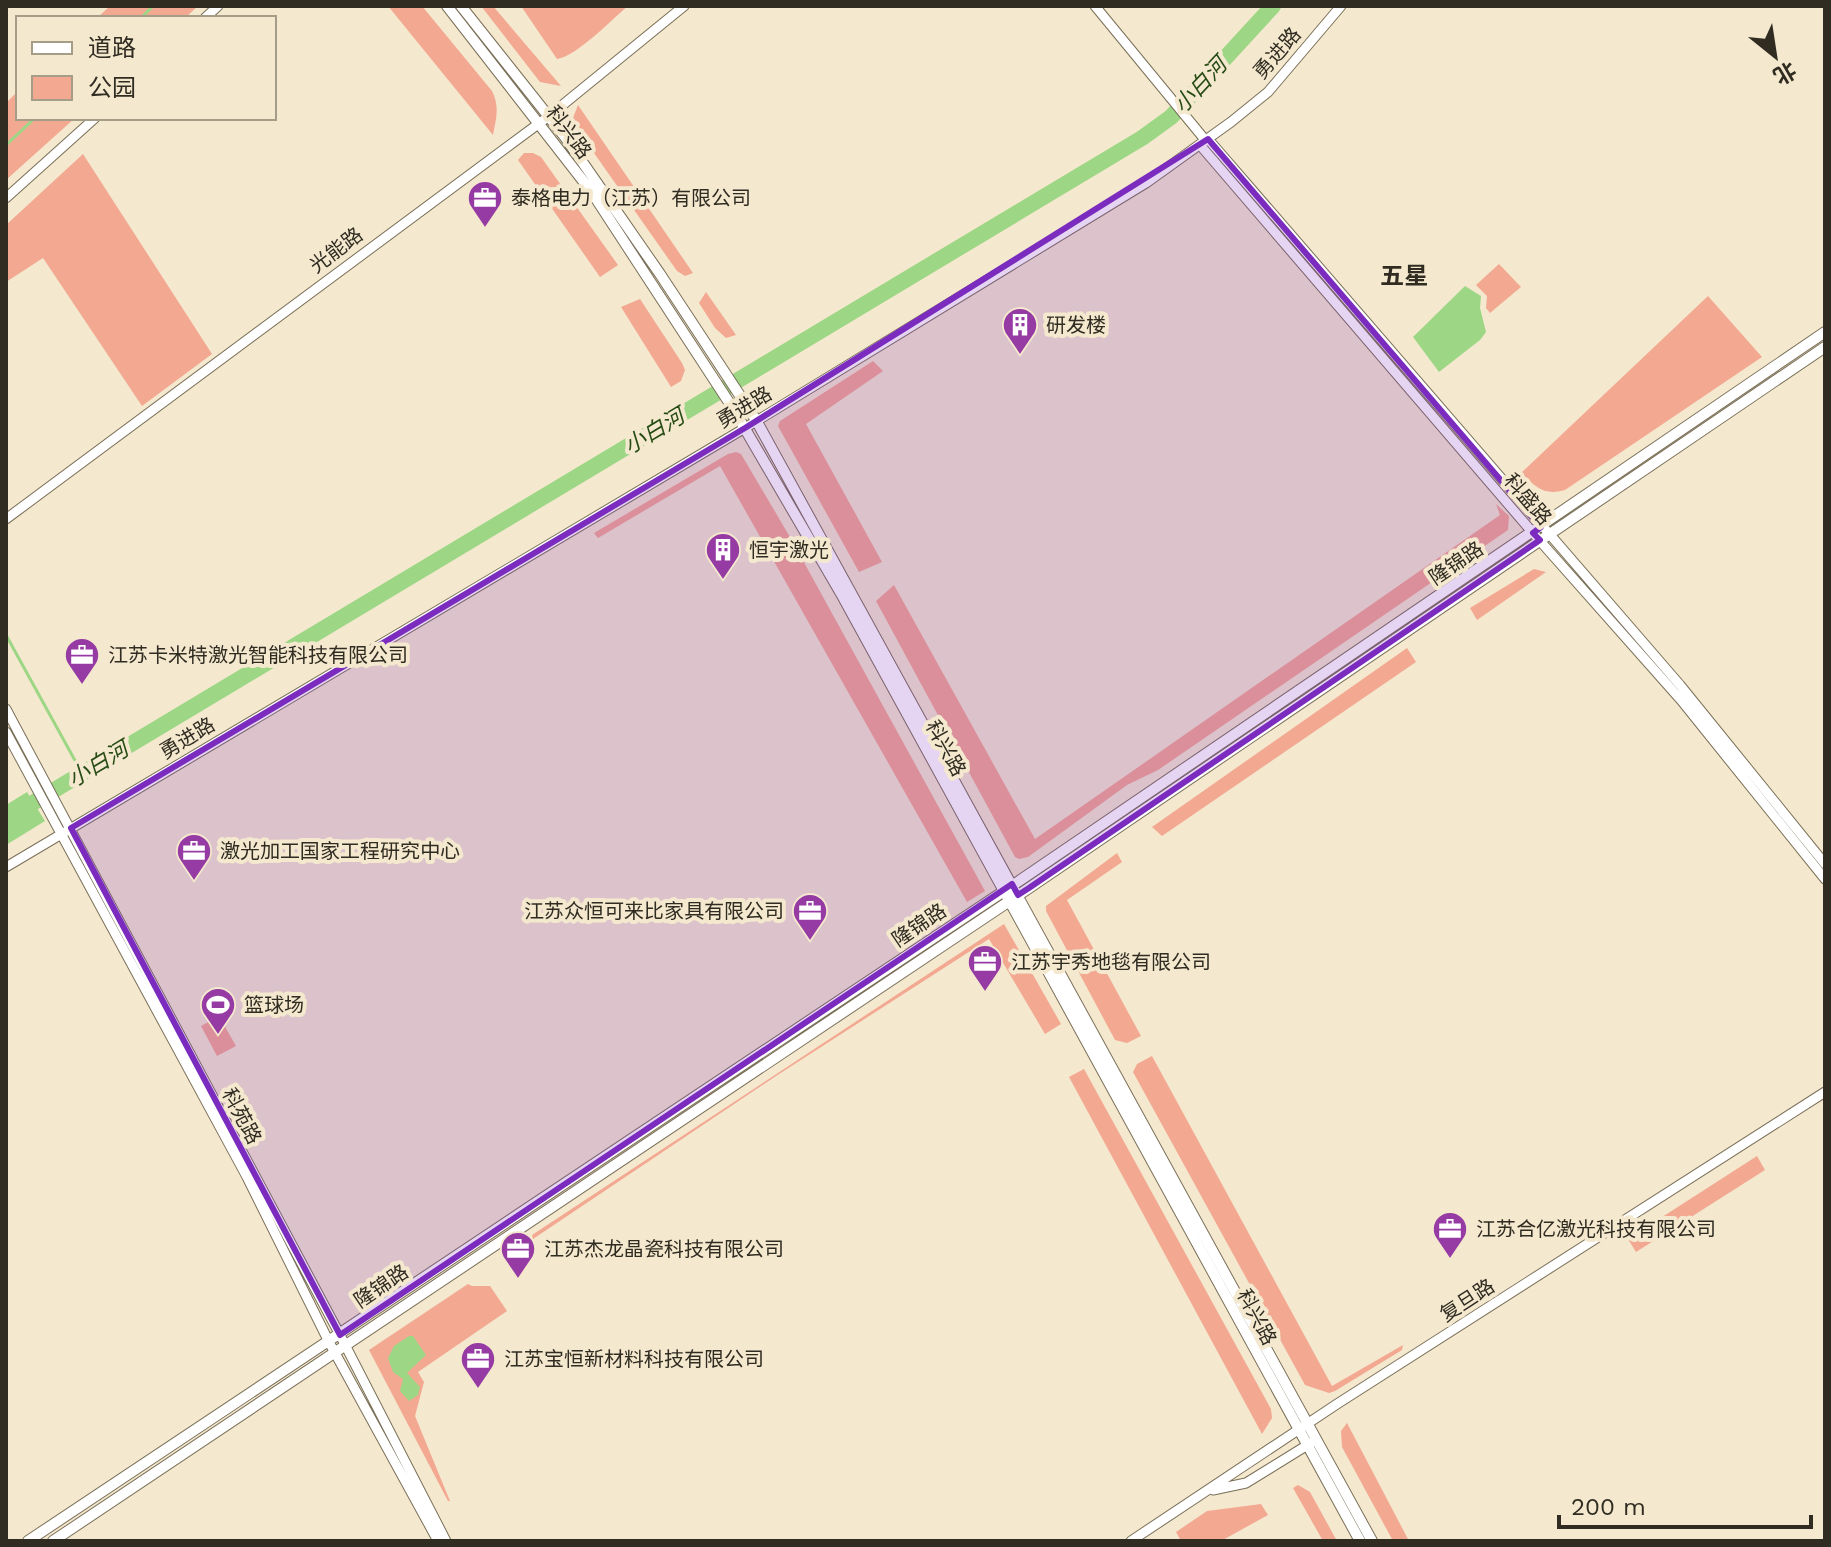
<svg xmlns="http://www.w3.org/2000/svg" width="1831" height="1547" viewBox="0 0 1831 1547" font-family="'Work Sans','Noto Sans SC',sans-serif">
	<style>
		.green { fill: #f3a892 }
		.water { fill: #9dd785 }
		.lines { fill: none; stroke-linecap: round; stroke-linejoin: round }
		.stream { stroke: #9dd785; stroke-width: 3 }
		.river { stroke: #9dd785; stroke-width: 16 }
		.tertiary-casing { stroke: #7a6f58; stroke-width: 11 }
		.secondary-casing { stroke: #7a6f58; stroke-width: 12 }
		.tertiary { stroke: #fff; stroke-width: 9 }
		.secondary { stroke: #fff; stroke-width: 10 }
		.marked { fill: #7b2cbf; fill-opacity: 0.2; stroke: #7b2cbf; stroke-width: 6; stroke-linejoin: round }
		.labels { text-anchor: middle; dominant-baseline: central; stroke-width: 8; stroke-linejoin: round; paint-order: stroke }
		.street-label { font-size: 20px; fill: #302c22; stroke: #f4e8ce }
		.poi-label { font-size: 20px; fill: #302c22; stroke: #f4e8ce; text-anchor: start }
		.water-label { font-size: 22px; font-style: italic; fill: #264b14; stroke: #f4e8ce }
		.quarter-label { font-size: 24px; font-weight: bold; fill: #302c22; stroke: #f4e8ce }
	</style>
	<rect width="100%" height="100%" fill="#f4e8ce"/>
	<!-- green -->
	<path class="green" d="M110,6H198L185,18H97Z
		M388,6H422L492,91C500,107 496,119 493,135Z
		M481,6H493L561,86L540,82Z
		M521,6H628C611,20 577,56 557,59Z
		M18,91V118H75L6,180V103Z
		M578,105L693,273L685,276L677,271L575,126L573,118Z
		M524,153H533L541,157L618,265L600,277L518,160Z
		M83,154L212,354L142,406L43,258L6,282V225Z
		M1499,264L1521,287L1490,313L1486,308L1487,296L1476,285Z
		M706,292L736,335L726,338L715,328L699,303Z
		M1708,296L1762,357L1565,490C1543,496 1536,487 1521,473Z
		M640,299L682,363L685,370L681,381L671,387L621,307Z
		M873,361L883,371L806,424L882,562L859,572L778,426L780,421Z
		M736,452L741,454L790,537L985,891L967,902L720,466L598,538L594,533L728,454Z
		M1496,504L1509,516L1508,530L1158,770L1127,785L1028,857L1019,859L1015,857L876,601L894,585L1035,839L1500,515Z
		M1534,569L1546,572L1477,620L1470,608Z
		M1407,648L1416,662L1162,836L1152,827Z
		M1117,853L1122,862L1067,900L1141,1036L1127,1043L1115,1040L1046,911V906Z
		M1004,924L1061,1024L1045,1034L989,939L776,1076L533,1239L532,1235Z
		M219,1016L236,1046L217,1056L201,1026Z
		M1152,1056L1332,1386L1403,1345L1402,1350L1335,1391L1329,1393L1305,1385L1133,1072L1137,1064Z
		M1084,1069L1271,1409L1272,1418L1262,1434L1069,1077Z
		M1757,1156L1765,1170L1636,1252L1628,1239Z
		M468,1284L472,1286H490L507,1311L418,1372L424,1382L415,1416L450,1501H448L369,1350Z
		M1347,1423L1409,1541H1393L1342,1447L1341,1431Z
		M1298,1485L1310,1492L1337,1541H1323L1293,1488Z
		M1261,1504L1268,1515L1221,1541H1181L1176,1532L1207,1511Z"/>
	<!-- water -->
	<path class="water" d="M1465,286L1481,296L1480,308L1486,332L1480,340L1439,372L1413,337Z
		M27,792L45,821L6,845V805Z
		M409,1336H413L426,1355L407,1373L420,1387L418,1395L409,1401L400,1391L403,1379L393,1372L388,1358L394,1346Z"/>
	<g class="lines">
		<!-- stream -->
		<path class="stream" d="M141,18L153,6
			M6,145L35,118
			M6,635L83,775"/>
		<!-- river -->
		<path class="river" d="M6,819L1142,138L1171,117L1273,6"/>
		<defs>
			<path id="tertiary" d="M1095,6L1206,141
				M205,18L218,6
				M1208,139L1680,685L1825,864
				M1200,145L1533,533L1681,700L1825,879
				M6,198L95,118
				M6,519L549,116L684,6
				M6,709L340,1335L446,1541
				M6,732L247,1177L329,1342L438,1541
				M6,867L745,428L1146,183L1231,122L1268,92L1341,6
				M1213,1490L1246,1483L1314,1441
				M1131,1541L1337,1404L1825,1092"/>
			<path id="secondary" d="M447,6L591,191L734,410L843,597L1360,1541
				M461,6L565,137L660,274L756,420L1372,1541
				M28,1541L1022,879L1825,332
				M53,1541L1029,888L1825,347"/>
		</defs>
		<!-- tertiary casing -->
		<use href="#tertiary" class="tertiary-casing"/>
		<!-- secondary casing -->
		<use href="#secondary" class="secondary-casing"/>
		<!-- tertiary -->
		<use href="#tertiary" class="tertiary"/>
		<!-- secondary -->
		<use href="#secondary" class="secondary"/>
	</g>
	<!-- marked area -->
	<path class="marked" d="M1208,139L1541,527L1533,533L1540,540L1029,888L1018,895L1012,884L340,1335L71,828L745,428Z"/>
	<!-- icons -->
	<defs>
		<symbol id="office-pin" viewBox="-11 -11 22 30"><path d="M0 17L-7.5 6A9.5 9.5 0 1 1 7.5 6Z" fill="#963aa4" stroke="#f4e8ce"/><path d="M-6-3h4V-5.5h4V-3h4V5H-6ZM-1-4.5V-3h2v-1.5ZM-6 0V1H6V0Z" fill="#fff"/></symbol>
		<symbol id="building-pin" viewBox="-11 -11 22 30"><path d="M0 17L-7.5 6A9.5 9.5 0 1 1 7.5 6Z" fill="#963aa4" stroke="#f4e8ce"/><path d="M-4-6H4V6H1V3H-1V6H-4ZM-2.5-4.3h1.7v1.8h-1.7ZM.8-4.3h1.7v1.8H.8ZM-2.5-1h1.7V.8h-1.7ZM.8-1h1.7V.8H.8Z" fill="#fff"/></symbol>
		<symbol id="stadium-pin" viewBox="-11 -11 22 30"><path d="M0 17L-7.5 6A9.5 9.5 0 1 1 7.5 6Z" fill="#963aa4" stroke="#f4e8ce"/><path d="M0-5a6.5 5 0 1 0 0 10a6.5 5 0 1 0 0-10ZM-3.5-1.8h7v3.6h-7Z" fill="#fff"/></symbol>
	</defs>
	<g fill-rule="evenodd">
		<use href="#office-pin" x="465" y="178" width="40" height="54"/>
		<use href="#building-pin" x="1000" y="305" width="40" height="54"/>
		<use href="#building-pin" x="703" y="530" width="40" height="54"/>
		<use href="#office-pin" x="62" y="635" width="40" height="54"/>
		<use href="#office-pin" x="174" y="831" width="40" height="54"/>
		<use href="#office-pin" x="790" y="891" width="40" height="54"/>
		<use href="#office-pin" x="965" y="942" width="40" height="54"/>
		<use href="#stadium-pin" x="198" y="985" width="40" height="54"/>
		<use href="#office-pin" x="1430" y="1209" width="40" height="54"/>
		<use href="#office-pin" x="498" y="1229" width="40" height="54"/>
		<use href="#office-pin" x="458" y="1339" width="40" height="54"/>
	</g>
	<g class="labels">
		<!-- street labels -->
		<g class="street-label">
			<text transform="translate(1277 53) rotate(-49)">勇进路</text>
			<text transform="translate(569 132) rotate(53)">科兴路</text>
			<text transform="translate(336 250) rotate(-37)">光能路</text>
			<text transform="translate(744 407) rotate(-31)">勇进路</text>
			<text transform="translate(1528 499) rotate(49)">科盛路</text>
			<text transform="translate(1456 563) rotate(-34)">隆锦路</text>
			<text transform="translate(187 738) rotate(-31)">勇进路</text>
			<text transform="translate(946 748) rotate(61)">科兴路</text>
			<text transform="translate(919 925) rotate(-34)">隆锦路</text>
			<text transform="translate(242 1116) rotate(62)">科苑路</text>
			<text transform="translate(381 1286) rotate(-34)">隆锦路</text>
			<text transform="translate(1467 1300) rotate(-33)">复旦路</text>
			<text transform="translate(1257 1317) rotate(62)">科兴路</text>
		</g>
		<!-- poi labels -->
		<g class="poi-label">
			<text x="511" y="198">泰格电力（江苏）有限公司</text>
			<text x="1046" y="325">研发楼</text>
			<text x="749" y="550">恒宇激光</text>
			<text x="108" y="655">江苏卡米特激光智能科技有限公司</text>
			<text x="220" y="851">激光加工国家工程研究中心</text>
			<text x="784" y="911" text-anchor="end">江苏众恒可来比家具有限公司</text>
			<text x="1011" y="962">江苏宇秀地毯有限公司</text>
			<text x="244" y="1005">篮球场</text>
			<text x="1476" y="1229">江苏合亿激光科技有限公司</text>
			<text x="544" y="1249">江苏杰龙晶瓷科技有限公司</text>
			<text x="504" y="1359">江苏宝恒新材料科技有限公司</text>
		</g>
		<!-- water labels -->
		<g class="water-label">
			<text transform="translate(1200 85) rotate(-47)">小白河</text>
			<text transform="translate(654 431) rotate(-31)">小白河</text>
			<text transform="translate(98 764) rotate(-31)">小白河</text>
		</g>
		<!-- quarter labels -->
		<g class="quarter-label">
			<text x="1404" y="276">五星</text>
		</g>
	</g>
	<!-- border -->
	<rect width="1831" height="1547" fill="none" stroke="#302c22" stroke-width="16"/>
	<!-- legend -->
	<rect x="16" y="16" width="260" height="104" fill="#f4e8ce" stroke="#a69d89" stroke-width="2"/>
	<rect x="32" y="42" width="40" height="12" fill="#ffffff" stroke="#a69d89" stroke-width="2"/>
	<text x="88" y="56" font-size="24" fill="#302c22">道路</text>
	<rect x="32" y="76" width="40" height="24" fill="#f3a892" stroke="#a69d89" stroke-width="2"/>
	<text x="88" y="96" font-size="24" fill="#302c22">公园</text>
	<!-- north arrow -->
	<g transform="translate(1775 56) rotate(150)" stroke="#f4e8ce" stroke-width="6" paint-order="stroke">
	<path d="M0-6L14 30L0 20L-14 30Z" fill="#302c22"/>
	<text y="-12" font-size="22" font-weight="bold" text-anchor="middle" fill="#302c22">北</text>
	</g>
	<!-- scale -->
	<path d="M1559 1515v12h252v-12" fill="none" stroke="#302c22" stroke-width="4"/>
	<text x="1571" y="1515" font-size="24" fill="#302c22" stroke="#f4e8ce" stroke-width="6" paint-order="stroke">200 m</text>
</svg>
